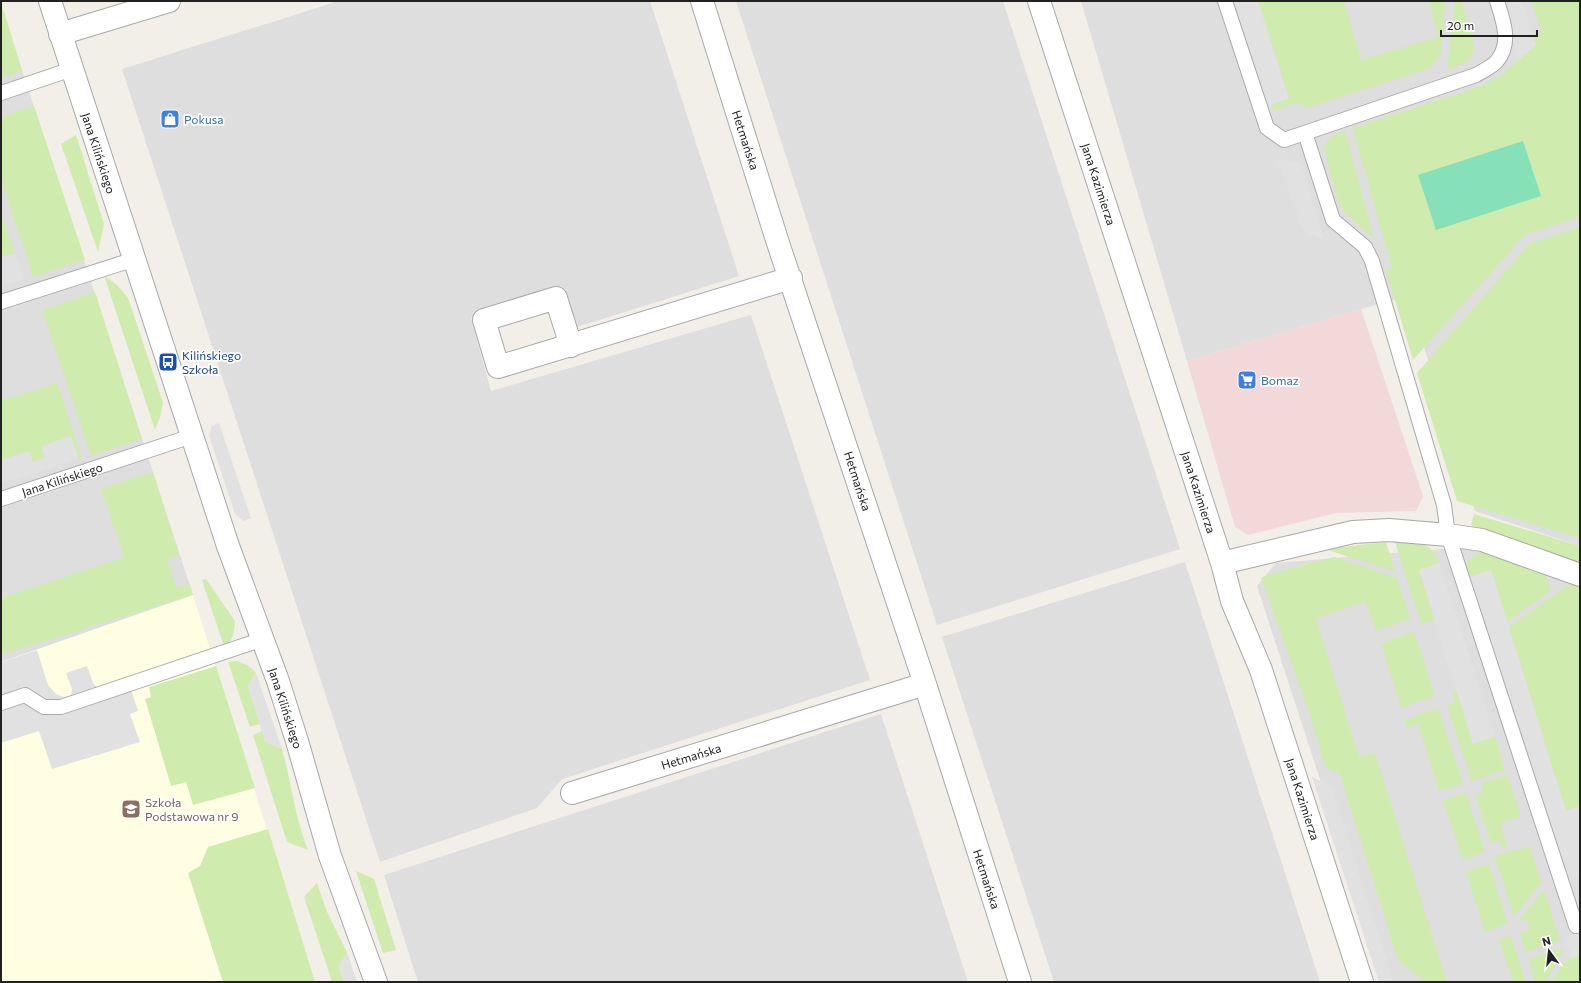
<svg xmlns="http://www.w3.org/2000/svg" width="1581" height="983" viewBox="0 0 1581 983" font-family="Commissioner,sans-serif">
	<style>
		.residential { fill: #dfdede }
		.commercial { fill: #f2d8d8 }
		.education { fill: #fffee3 }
		.grass { fill: #cfebae }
		.pitch { fill: #86e1b9 }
		.parking { fill: #e1e1e1 }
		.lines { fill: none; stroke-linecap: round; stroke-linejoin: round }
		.service-casing { stroke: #a8a8a8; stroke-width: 16 }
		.minor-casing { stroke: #a8a8a8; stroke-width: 24 }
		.tertiary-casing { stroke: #a8a8a8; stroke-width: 24 }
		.service { stroke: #fff; stroke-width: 14 }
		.minor { stroke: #fff; stroke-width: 22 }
		.tertiary { stroke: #fff; stroke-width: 22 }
		.labels { text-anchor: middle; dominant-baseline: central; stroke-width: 3.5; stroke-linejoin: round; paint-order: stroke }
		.shop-label { font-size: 12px; fill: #366cbe; stroke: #fff; text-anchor: start }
		.street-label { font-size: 12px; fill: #212121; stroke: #fff }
		.transit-label { font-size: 12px; fill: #164399; stroke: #fff; text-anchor: start }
		.education-label { font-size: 12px; fill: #785e54; stroke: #fff; text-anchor: start }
	</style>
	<rect width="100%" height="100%" fill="#f2eee8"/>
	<!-- residential -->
	<path class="residential" d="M339,1H650L739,276L577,327L565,289L471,318L491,391L751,315L870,680L562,779L537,808L380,862L122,69Z
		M736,1H1003L1180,549L937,625Z
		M1081,1H1580V546L1475,511L1408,296L1361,309L1187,361Z
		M1,6L193,595L1,662Z
		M1465,547L1580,587V982H1386L1257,586L1276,563Z
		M1185,562L1320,982H1054L942,637Z
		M881,714L968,982H418L384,875Z"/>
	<!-- commercial -->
	<path class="commercial" d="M1361,309L1423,496L1416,511L1336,513L1248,535L1235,527L1187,361Z"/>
	<!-- education -->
	<path class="education" d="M193,595L315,982H1V662Z"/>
	<!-- grass -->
	<path class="grass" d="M1258,1H1344L1361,60L1438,37L1429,1H1443L1445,6L1441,54L1430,68L1308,108L1296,103L1270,111L1272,104L1289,98Z
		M1455,1H1461L1474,45L1472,55L1464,63L1447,70Z
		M1531,1H1580V217L1525,235L1413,360L1386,270L1392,269L1353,128L1480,86L1500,76L1536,45L1533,35L1542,32Z
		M1,2L22,70L1,78Z
		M34,106L85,260L33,277L1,179V117Z
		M1345,131L1374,239L1345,213L1339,204L1324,149C1327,137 1334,134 1345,131Z
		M76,135L104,224L98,252L61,144Z
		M1,214L15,253L1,257Z
		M1580,227V538L1457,501L1417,373L1530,243Z
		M104,275L118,286L128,298L163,403L160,417L155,430Z
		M95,292L142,439L91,456L42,310Z
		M57,383L82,458L79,459L71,436L42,446L45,458L33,462L29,451L1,460V401Z
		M148,473L154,475L179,555L167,560L177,588L190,584L193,595L1,655V598L124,557L101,489Z
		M1474,514L1580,546V563L1476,529L1471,524Z
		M1386,542L1395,572L1325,549Z
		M1395,542C1416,542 1432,540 1439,563L1419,570L1435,620L1421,624Z
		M1480,552L1545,573L1551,591L1507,622L1491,571L1470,577L1467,569L1468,561L1474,555Z
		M1334,557L1397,578L1410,619L1376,631L1365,601L1316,619L1359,757L1375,753L1447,982H1426L1398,960L1340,775L1325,767L1312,721L1261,578L1274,573Z
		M206,579L235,621C234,631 234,641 224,646L202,580Z
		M1573,582L1580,585V806L1566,811L1509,627Z
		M1414,631L1435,696L1401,708L1381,644Z
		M236,661C245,663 250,666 256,673L248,686L260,724L250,727L228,662Z
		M216,666L255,788L193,805L186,782L171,786L145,699L151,697L149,687Z
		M1457,692L1473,744L1495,737L1505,770L1471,781L1447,705L1455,703L1453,693Z
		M1438,708L1463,784L1439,791L1418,724L1407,728L1404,720Z
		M262,731L265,741L282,749C291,782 295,818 308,850L287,842L253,735Z
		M1507,775L1521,816L1500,823L1507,847L1503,849L1499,840L1491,843L1475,795L1484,792L1481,783Z
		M1466,793L1485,852L1462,859L1443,800Z
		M268,829L315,982H223L188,873L200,866L208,847Z
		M1530,846L1541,882L1514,917L1495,856Z
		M1489,864L1508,924L1485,932L1466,872Z
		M356,871L374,879L396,950L383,953Z
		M317,883L327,912L347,952L339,967L344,982H332L304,897Z
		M1544,890L1560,941L1525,952L1520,933L1530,930L1527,919L1517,923Z
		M1511,936L1526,982H1513L1499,939Z
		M1562,948L1563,952L1545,982H1535L1528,959Z
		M1580,955V982H1551L1566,960Z"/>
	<!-- pitch -->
	<path class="pitch" d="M1523,141L1541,196L1436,230L1418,175Z"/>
	<!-- parking -->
	<path class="parking" d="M1234,1H1258L1289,99L1272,104L1270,111Z
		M1500,1H1522L1536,45L1518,60Z
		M1278,159L1300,162L1324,239L1303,231Z
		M15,253L24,279L1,286V257Z
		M219,423L251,518L244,521L235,514L209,435L212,426Z
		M71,436L79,459L1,484V460L29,451L33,462L45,458L41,446Z
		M1439,563L1495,737L1473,744L1419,570Z
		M1491,570L1566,811L1580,806V876L1567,880L1470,577Z
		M37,650L48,685L56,694L64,697L71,695L72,689L66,673L87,666L93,683L97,687L127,677L138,711L130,714L140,742L52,769L39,731L1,743V662Z
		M256,673L282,749L265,741L248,686Z
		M1312,777L1331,786L1393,982H1379Z
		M1580,932V955L1572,958L1565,937Z
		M347,952L357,982H344L339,967Z"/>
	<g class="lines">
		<defs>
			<path id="service" d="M1225,1L1267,128L1284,140L1476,75C1482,71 1492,67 1497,61C1512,43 1503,20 1497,1
				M1,93L72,69
				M1305,133L1333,220L1365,247L1372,261L1444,505L1448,535L1576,926L1580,925
				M1,302L135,259
				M1,499L192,436
				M1,703L25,695L44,707H61L263,639"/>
			<path id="minor" d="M702,1L778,243L925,684L1020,982
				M1039,1L1222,563L1232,601L1261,670L1362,982
				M60,34L169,1
				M571,346L556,298L484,320L498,367L791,278
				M1222,563L1353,532L1389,530L1448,535L1482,540L1580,575
				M572,793L925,684"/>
			<path id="tertiary" d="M50,1L228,546L278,681L297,741L330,856L376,982"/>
		</defs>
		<!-- service casing -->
		<use href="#service" class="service-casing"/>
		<!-- minor casing -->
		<use href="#minor" class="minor-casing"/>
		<!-- tertiary casing -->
		<use href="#tertiary" class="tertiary-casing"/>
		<!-- service -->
		<use href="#service" class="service"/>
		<!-- minor -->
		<use href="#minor" class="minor"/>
		<!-- tertiary -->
		<use href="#tertiary" class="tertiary"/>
	</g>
	<!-- icons -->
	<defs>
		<symbol id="shop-square" viewBox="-11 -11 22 22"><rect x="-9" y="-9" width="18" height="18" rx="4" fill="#3f7fe0" stroke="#fff"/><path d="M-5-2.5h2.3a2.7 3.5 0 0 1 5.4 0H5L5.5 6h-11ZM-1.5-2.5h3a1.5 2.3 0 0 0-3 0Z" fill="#fff"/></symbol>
		<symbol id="bus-square" viewBox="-11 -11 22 22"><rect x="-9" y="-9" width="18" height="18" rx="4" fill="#1a4fb4" stroke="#fff"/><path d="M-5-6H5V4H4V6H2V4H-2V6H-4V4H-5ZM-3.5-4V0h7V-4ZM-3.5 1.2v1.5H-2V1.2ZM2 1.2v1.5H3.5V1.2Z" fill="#fff"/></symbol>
		<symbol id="supermarket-square" viewBox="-11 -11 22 22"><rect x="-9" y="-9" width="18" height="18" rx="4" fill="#3f7fe0" stroke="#fff"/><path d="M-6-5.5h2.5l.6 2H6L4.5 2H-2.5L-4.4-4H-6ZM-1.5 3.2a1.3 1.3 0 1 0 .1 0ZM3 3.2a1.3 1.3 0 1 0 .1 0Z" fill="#fff"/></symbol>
		<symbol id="school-square" viewBox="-11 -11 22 22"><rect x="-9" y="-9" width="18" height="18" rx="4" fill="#8d6e63" stroke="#fff"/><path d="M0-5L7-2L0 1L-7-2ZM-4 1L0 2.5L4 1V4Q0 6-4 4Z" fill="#fff"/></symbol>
	</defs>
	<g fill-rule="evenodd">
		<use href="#shop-square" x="159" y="108" width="22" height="22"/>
		<use href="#bus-square" x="157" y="351" width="22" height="22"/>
		<use href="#supermarket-square" x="1236" y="369" width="22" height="22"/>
		<use href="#school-square" x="120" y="798" width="22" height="22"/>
	</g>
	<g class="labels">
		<!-- shop labels -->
		<g class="shop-label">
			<text x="184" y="119">Pokusa</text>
			<text x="1261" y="380">Bomaz</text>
		</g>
		<!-- street labels -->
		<g class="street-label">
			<text transform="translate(746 140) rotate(72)">Hetmańska</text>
			<text transform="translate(99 153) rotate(72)">Jana Kilińskiego</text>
			<text transform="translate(1099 184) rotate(72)">Jana Kazimierza</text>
			<text transform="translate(62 479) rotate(-18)">Jana Kilińskiego</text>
			<text transform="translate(858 481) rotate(72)">Hetmańska</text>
			<text transform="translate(1199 492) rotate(72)">Jana Kazimierza</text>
			<text transform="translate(286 708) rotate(72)">Jana Kilińskiego</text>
			<text transform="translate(691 756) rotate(-17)">Hetmańska</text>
			<text transform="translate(1303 799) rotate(72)">Jana Kazimierza</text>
			<text transform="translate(987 879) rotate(72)">Hetmańska</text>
		</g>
		<!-- transit labels -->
		<g class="transit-label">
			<text x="182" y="355">Kilińskiego<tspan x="182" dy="14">Szkoła</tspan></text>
		</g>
		<!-- education labels -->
		<g class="education-label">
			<text x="145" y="802">Szkoła<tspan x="145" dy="14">Podstawowa nr 9</tspan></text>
		</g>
	</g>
	<!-- border -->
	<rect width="1581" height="983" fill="none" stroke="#212121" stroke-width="4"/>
	<!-- north arrow -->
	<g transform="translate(1549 951) rotate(345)" stroke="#ffffff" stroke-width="3" paint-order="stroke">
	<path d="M0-3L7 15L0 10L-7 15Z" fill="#212121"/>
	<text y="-6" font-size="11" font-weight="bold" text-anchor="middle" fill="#212121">N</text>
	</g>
	<!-- scale -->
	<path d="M1441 30v6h96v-6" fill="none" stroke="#212121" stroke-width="2"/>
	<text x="1447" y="30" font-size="12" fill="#212121" stroke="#ffffff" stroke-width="3" paint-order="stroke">20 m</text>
</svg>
